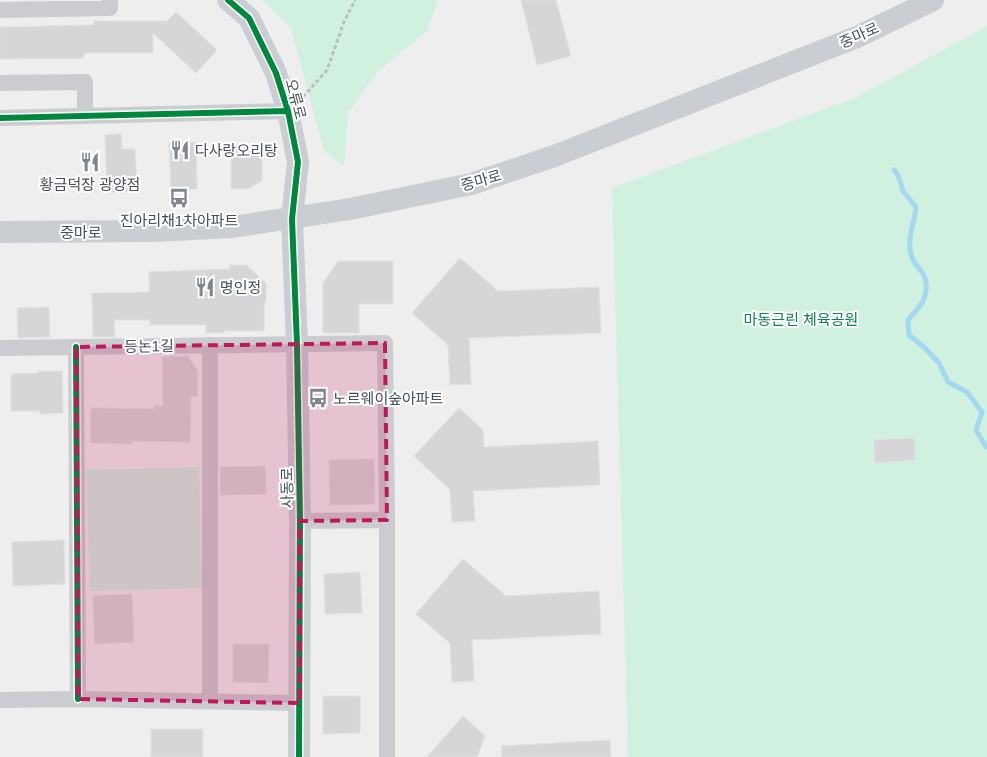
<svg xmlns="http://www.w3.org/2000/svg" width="987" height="757" viewBox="0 0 987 757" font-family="Helvetica,'Noto Sans KR',sans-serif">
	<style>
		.green { fill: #d0f0e0 }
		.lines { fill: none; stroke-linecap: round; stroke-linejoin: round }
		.stream { stroke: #a2d8f0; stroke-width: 5 }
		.building { fill: #d6d6d8; stroke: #e0e0e1 }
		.path { stroke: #b5c3c0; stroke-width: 3; stroke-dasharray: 4 2.5; stroke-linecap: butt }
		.street { stroke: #cacccf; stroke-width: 16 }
		.secondary { stroke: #caced2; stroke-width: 22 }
		.cycleway-casing { stroke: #fff; stroke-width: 9 }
		.cycleway { stroke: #00873e; stroke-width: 6 }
		.marked { fill: #c2185b; fill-opacity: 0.2; stroke: #c2185b; stroke-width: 4; stroke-dasharray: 10 6; stroke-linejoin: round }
		.labels { text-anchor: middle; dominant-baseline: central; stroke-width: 4; stroke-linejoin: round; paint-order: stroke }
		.street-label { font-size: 15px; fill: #444e5c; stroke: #fff }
		.poi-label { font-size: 15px; fill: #444e5c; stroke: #fff; text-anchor: start }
		.park-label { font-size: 15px; fill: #108155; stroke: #fff }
	</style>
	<rect width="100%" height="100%" fill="#efeeee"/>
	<!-- green -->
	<path class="green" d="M262,0H438L427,31L378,71L348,113L344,166L324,151L291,28Z
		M987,26V757H628L612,188L857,97Z
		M199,467L202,588L90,591L86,470Z"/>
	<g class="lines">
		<!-- stream -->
		<path class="stream" d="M894,170L898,175L903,191L916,207C915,222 908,234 910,249C911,259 916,265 922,272C925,276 925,279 926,283C928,300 918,308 908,320L909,335L925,348L939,363L948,382L967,392L982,412L976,430L986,447"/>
	</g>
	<!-- building -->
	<path class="building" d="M521,0H556L571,56L537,65Z
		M176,12L217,50L196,73L153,33V53H84V58L0,59V27L94,25V21H167Z
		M121,134L122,149H135L137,191L107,192L105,135Z
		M196,142L197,189L171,190L169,143Z
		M231,148H262V181L247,189H231Z
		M460,258L498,291L599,287L601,333L469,338L471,384L450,385L448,345L412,313Z
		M338,261H393V304H359V333H323V283Z
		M230,265H246L266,283V303H264V331H224V333H206V325H150V320H114L115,337H93L92,293L149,292V272L230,269Z
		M49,307L50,337L18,338L17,308Z
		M188,356L197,370L198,396L191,397L190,442L132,441V444L91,443V408L154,409V406H163L162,357Z
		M38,371H62L63,413L40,414L39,411H11V374L38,373Z
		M459,408L483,430L484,447L598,441L600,485L473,491L475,521L452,522L450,490L414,456Z
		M914,438L915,460L875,463L874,440Z
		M374,459L375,504L330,505L329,460Z
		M265,466L266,494L220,495V467Z
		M64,540L65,584L13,586L12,542Z
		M463,559L506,596L599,591L601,634L472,640L474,681L452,682L450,643L416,614Z
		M360,572L362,613L325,614L324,574Z
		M132,594L134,642L95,644L93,596Z
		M233,644H269L268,683L233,682Z
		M323,696H360V733L323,734Z
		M463,716L485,736L477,757H427Z
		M151,729H203V757H151Z
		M610,740L611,757H502V746Z"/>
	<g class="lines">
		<!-- path -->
		<path class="path" d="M303,97L327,70L344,22L355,0"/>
		<!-- street -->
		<path class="street" d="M0,10L110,8V0
			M0,83L85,82V116
			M0,118L288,111
			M210,345V701
			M76,347L78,699
			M0,348L385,343L387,520L300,521
			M0,700L78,699L300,703
			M387,757V520"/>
		<!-- secondary -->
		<path class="secondary" d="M228,0L249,18L276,73L288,111L298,162L292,219L297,344L300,521L299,757
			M0,232L154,231L232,227L350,209L471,184L557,155L857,37L933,0"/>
		<defs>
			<path id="cycleway" d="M228,0L249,18L276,73L288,111L298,162L292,219L297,344L300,521L299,757
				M0,118L288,111
				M76,347L78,699"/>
		</defs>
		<!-- cycleway casing -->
		<use href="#cycleway" class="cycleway-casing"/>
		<!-- cycleway -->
		<use href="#cycleway" class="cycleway"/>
	</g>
	<!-- marked area -->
	<path class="marked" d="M385,343L387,520L300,521V703L78,699L76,347Z"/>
	<!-- icons -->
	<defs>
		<symbol id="restaurant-bare" viewBox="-9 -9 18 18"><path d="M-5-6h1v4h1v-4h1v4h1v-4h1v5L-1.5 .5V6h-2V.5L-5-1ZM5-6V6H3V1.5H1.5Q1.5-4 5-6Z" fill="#80868f" stroke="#fff" stroke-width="2.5" paint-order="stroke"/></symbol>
		<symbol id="bus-bare" viewBox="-9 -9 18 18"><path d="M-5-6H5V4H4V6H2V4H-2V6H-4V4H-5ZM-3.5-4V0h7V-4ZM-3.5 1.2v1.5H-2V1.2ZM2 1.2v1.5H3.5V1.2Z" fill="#80868f" stroke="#fff" stroke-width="2.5" paint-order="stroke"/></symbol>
	</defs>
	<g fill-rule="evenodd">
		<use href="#restaurant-bare" x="166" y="136" width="28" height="28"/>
		<use href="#restaurant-bare" x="76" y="148" width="28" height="28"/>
		<use href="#bus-bare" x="165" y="184" width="28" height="28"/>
		<use href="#restaurant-bare" x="191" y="273" width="28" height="28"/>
		<use href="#bus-bare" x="304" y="384" width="28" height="28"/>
	</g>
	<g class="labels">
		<!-- street labels -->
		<g class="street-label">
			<text transform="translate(859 35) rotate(-24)">중마로</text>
			<text transform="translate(296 99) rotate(75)">오류로</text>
			<text transform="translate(481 180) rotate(-16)">중마로</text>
			<text x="81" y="232">중마로</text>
			<text transform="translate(149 346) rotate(-1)">등논1길</text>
			<text transform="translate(287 488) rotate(-91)">사동로</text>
		</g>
		<!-- poi labels -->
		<g class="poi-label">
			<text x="195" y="150">다사랑오리탕</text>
			<text x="90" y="184" text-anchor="middle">황금덕장 광양점</text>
			<text x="179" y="220" text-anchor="middle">진아리채1차아파트</text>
			<text x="220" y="287">명인정</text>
			<text x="333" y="398">노르웨이숲아파트</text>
		</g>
		<!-- park labels -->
		<g class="park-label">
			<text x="801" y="319">마동근린 체육공원</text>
		</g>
	</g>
</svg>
